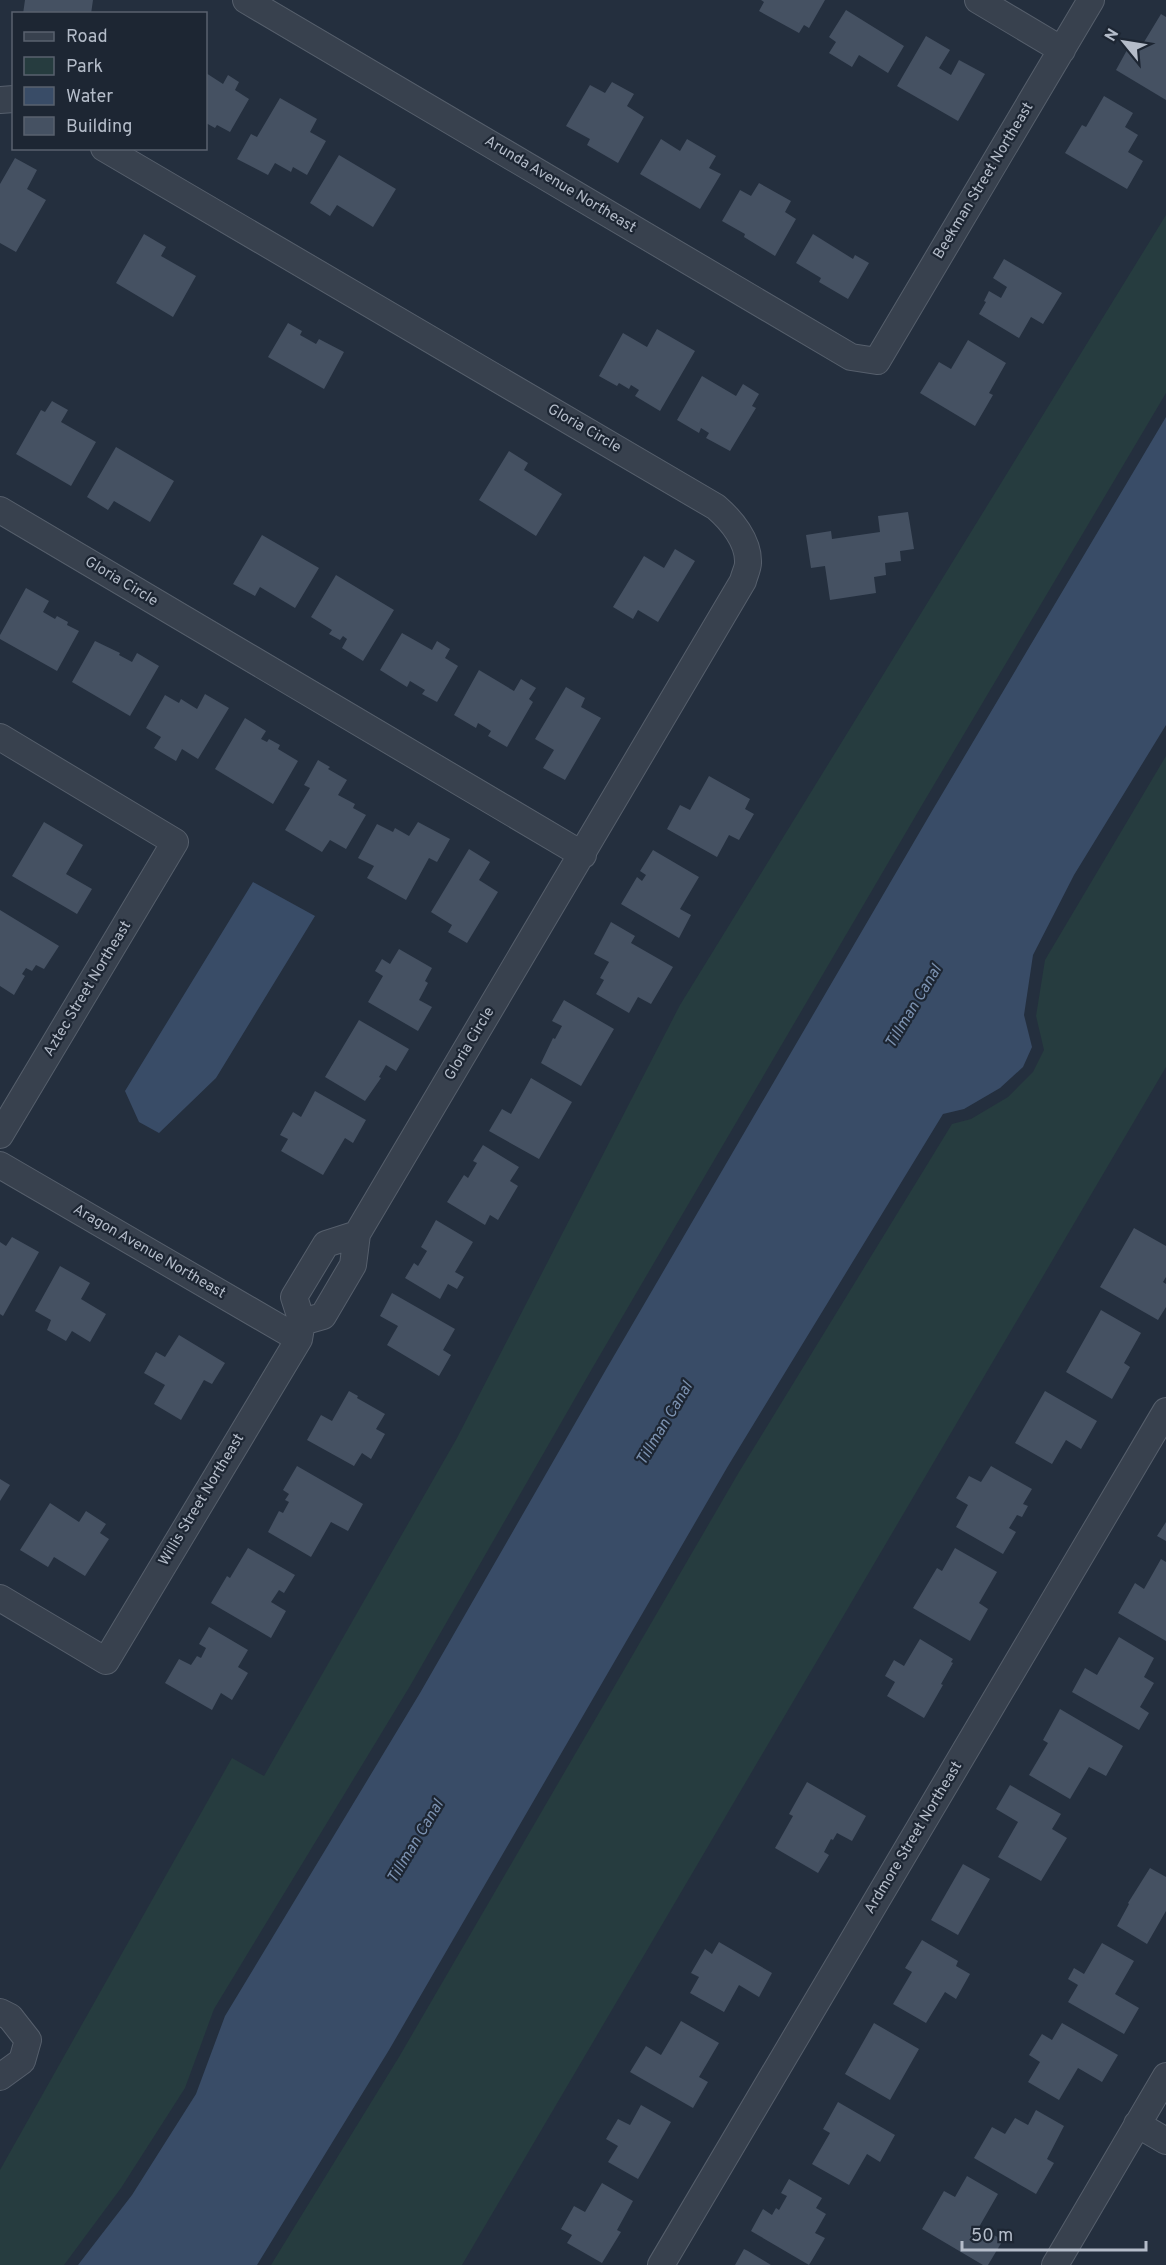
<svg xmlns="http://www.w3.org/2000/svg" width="1166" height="2265" viewBox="0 0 1166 2265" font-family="Overpass,sans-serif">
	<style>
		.green { fill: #263c3f }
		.water { fill: #394c67 }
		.building { fill: #455162 }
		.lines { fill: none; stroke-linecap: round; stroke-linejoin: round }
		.minor-casing { stroke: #565f6c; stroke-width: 28 }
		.minor { stroke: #38414e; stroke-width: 26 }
		.labels { text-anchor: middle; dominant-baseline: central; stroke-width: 4.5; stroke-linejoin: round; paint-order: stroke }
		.street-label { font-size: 15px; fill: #b4bcc9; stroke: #1d2633 }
		.water-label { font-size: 16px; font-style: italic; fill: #7c92b1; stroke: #1d2633 }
	</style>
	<rect width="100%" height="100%" fill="#242f3e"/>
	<!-- green -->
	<path class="green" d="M1166,215V393L922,805L593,1367L410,1686L214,2009L185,2088L121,2188L64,2265H0V2170L232,1758L264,1776L457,1438L680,1005Z
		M1166,756V1067L462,2265H271L399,2057L739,1472L952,1124L971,1119L1008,1097L1033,1072L1044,1050L1036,1016L1045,960Z"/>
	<!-- water -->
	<path class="water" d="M1166,417V725L1074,875L1033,955L1024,1015L1032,1047L1023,1067L1000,1088L964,1109L943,1114L728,1466L389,2050L257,2265H78L132,2195L196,2094L225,2016L420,1693L604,1373L932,811Z
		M253,882L315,916L216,1078L159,1133L139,1122L125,1091Z"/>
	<!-- building -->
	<path class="building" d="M25,0H93L91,14H23Z
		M761,0H825L809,28L804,25L799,33L759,11L764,2Z
		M846,10L904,46L888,73L859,55L852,67L829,53L836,42L829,37Z
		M1161,14L1166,17V100L1116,70L1132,41L1141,47Z
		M926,36L950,50L939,68L951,75L959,60L985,74L958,121L897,86Z
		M206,73L223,84L228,75L239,82L235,90L249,99L230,132L217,125L215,128L206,123Z
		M612,82L634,94L627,106L644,117L618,163L587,145L590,139L566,126L590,85L605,93Z
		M1104,96L1133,113L1125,127L1138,135L1128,152L1143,161L1127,189L1065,153L1082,125L1086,127Z
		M280,98L317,119L310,132L326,141L307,175L293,167L291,172L275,163L268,175L237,159L251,134L257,137Z
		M661,139L680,151L687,139L716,156L709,168L721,174L700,209L640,174Z
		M339,155L396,189L373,227L337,205L330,216L310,203Z
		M15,158L37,170L27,189L46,200L16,252L0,243V184Z
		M759,183L791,201L785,212L796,219L775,256L744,237L745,234L722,221L740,190L751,196Z
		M144,234L166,247L161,256L196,276L173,317L116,283Z
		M813,234L853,259L855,255L869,263L848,299L819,282L821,278L796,263Z
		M1004,259L1062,293L1043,324L1031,317L1019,338L979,314L986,302L984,301L989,291L1001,298L1007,287L993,278Z
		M288,323L302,331L300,335L316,344L319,339L344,352L324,389L268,357Z
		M657,329L695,351L660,411L635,396L639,390L631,385L629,389L619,383L617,386L599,376L623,333L647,347Z
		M968,340L1006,363L989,393L993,395L975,426L920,393L939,362L951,369Z
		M702,376L736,396L743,384L759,394L752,406L756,408L730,451L706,438L709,433L701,428L699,433L677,420Z
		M52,401L68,410L61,422L96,442L71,486L16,454L41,410L45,412Z
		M116,447L174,481L150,522L114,501L108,510L87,497Z
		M509,451L528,463L524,470L562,494L536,536L479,500Z
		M908,512L914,549L900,551L901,561L885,563L886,575L874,577L876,593L830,600L825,566L811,568L806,535L831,531L832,539L880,532L878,516Z
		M262,535L319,568L295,608L260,587L255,596L233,584Z
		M675,549L695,561L658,622L638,610L633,619L613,607L644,556L664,568Z
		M336,575L394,610L363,661L342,648L347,639L343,636L340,640L329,634L332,630L311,617Z
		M26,588L49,601L43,612L55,619L57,616L68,622L67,625L79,631L57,671L0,639V635Z
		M402,633L432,650L437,641L450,649L445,658L458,666L437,702L422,694L425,690L410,681L407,687L380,670Z
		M95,641L120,653L119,655L132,662L137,653L159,666L130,716L72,682Z
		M479,670L514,691L521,679L536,688L529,699L533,702L507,747L488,736L491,731L478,723L476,728L454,715Z
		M566,687L585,698L581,707L601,718L565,780L543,768L554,750L535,739Z
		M205,694L229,708L198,759L182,749L176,761L154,748L161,737L146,728L165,695L179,703L181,699L197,709Z
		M245,718L266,731L261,739L267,742L269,739L280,745L278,749L298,761L273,804L215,769Z
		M318,760L330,767L328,769L347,780L338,795L355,804L353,808L366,815L346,849L330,840L322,852L285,830L310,788L304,785Z
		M709,776L750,799L745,809L754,814L739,840L729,835L717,857L667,829L680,805L690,810Z
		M44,822L83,845L66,874L92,889L77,914L12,876Z
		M418,822L450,839L437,862L429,858L406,900L367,878L374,866L358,858L377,824L393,832L395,828L409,836Z
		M469,849L490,862L479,880L498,892L467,943L448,932L452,925L431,912Z
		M653,850L699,877L680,909L691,915L679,938L621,904L637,877L642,881L646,875L640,871Z
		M0,910L59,946L44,969L36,965L32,971L26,968L22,974L25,976L14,995L0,986Z
		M611,922L635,936L631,943L673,967L651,1004L638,997L629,1013L596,994L604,980L600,978L609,962L594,954Z
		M399,949L432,968L425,981L428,983L419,1000L432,1007L418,1031L368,1002L383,976L375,971L382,959L390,964Z
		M564,1000L614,1029L581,1086L541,1063L553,1038L555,1039L562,1026L552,1021Z
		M359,1020L409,1049L396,1071L386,1065L379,1077L381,1078L365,1101L325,1077Z
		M531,1078L572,1102L539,1159L489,1131L502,1109L511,1114Z
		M315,1091L366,1120L353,1143L345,1138L323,1175L281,1151L288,1139L280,1135L293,1112L301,1117Z
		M483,1145L519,1167L510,1181L518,1186L498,1220L490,1215L485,1225L447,1202L464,1175L468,1178L477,1163L473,1161Z
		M436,1220L473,1242L455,1272L464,1277L457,1289L448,1284L440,1299L405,1278L414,1263L418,1266L427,1251L421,1247Z
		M1134,1228L1166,1246V1277L1163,1282L1166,1284V1307L1158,1320L1100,1287Z
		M12,1237L39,1252L3,1316L0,1314V1242L6,1246Z
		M60,1266L90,1283L81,1299L106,1314L90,1342L72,1331L66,1341L47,1330L51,1320L35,1311Z
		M392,1293L455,1329L443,1350L451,1355L439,1376L387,1345L398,1326L380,1316Z
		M1101,1310L1141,1333L1124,1363L1130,1367L1112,1399L1066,1372Z
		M179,1335L225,1363L212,1384L204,1380L181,1420L154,1404L165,1385L144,1373L156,1352L165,1357Z
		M349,1391L358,1396L357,1398L385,1414L376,1429L385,1434L371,1459L362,1453L354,1466L307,1440L321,1415L332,1421Z
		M1045,1391L1097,1421L1081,1449L1066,1440L1052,1464L1015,1443Z
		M297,1466L363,1504L348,1531L331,1522L311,1557L268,1532L279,1511L283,1513L289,1502L285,1500L289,1494L283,1490Z
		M991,1466L1032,1489L1023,1504L1028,1506L1022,1517L1017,1515L1009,1528L1016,1532L1003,1554L956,1527L968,1505L956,1498L969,1476L981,1482Z
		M0,1479L10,1485L0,1501Z
		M50,1503L79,1522L86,1511L106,1524L100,1533L109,1539L85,1576L54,1557L48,1567L20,1550Z
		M1166,1522V1541L1157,1536Z
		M248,1548L295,1575L284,1593L279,1590L271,1602L286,1611L271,1638L211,1603L227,1576L230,1578Z
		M955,1548L997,1572L979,1603L988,1609L970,1641L913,1608L937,1568L942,1571Z
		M1161,1559L1166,1562V1641L1118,1613L1135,1583L1144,1589Z
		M209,1627L248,1650L238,1667L248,1673L232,1700L221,1693L212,1710L165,1683L179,1659L191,1665L197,1656L201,1658L206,1648L199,1644Z
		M1119,1637L1154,1658L1144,1677L1154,1683L1140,1707L1149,1713L1139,1730L1072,1692L1085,1668L1097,1675Z
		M920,1639L953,1659L951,1662L953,1663L941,1684L943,1685L924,1718L887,1696L895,1682L885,1676L894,1660L904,1666Z
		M1060,1709L1123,1746L1106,1776L1089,1767L1070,1799L1029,1775L1048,1743L1043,1740Z
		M807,1782L866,1816L852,1841L837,1833L833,1840L831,1839L824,1852L829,1855L818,1873L775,1848L793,1816L789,1814Z
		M1010,1785L1061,1814L1052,1829L1067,1838L1041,1881L998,1857L1018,1822L996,1809Z
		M963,1864L990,1879L958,1935L931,1920Z
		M1150,1868L1166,1877V1911L1147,1944L1117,1926L1129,1904L1128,1903Z
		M922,1940L958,1961L956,1966L970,1974L956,1999L945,1992L926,2023L893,2004L912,1972L905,1968Z
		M719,1942L772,1973L759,1997L739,1985L724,2012L690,1993L699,1977L691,1973L705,1949L712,1954Z
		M1102,1943L1134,1961L1115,1994L1139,2008L1124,2034L1068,2002L1078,1985L1068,1979L1074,1968L1084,1974Z
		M681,2021L719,2043L699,2077L708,2082L693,2108L630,2072L646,2046L661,2055Z
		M874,2023L919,2049L890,2100L845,2074Z
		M1062,2023L1118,2055L1102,2082L1078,2068L1059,2100L1028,2082L1040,2062L1029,2055L1042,2034L1052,2040Z
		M838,2102L895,2135L880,2162L867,2154L849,2185L812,2164L830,2133L823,2129Z
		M641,2105L671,2122L638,2179L608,2162L618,2146L606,2139L618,2119L630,2125Z
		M1036,2110L1064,2126L1047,2159L1054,2163L1036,2194L974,2158L992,2127L1005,2134L1015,2118L1028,2125Z
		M967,2176L998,2194L979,2227L1003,2240L988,2265H983L922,2229L944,2191L955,2197Z
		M789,2179L822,2198L816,2208L826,2214L815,2233L825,2238L809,2265L751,2231L763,2209L772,2215L776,2208L779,2210L787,2196L781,2193Z
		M602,2183L633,2201L617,2230L621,2232L602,2263L567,2243L572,2235L561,2229L574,2206L585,2212Z
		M744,2249L748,2251L771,2265H735Z"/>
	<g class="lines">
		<defs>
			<path id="minor" d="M246,0L851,357L877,361L1091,0
				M978,0L1062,50
				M0,100L14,99
				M104,148L716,507C731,520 749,541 748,563C748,568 744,576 743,581L357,1234L353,1265L323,1316L302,1322
				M0,510L583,855
				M0,737L175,842L0,1135
				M0,1165L299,1339
				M0,1598L106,1661L299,1339L302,1322L294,1297L326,1244L357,1234
				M0,2012L10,2017L28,2040L22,2061L0,2077
				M1137,2124L1166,2141
				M661,2265L1166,1411
				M1055,2265L1166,2076"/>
		</defs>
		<!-- minor casing -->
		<use href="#minor" class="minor-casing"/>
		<!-- minor -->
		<use href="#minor" class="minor"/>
	</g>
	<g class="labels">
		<!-- street labels -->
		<g class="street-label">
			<text transform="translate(984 181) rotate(-59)">Beekman Street Northeast</text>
			<text transform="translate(560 185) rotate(31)">Arunda Avenue Northeast</text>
			<text transform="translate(584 429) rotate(30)">Gloria Circle</text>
			<text transform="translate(121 582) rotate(31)">Gloria Circle</text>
			<text transform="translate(88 989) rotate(-59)">Aztec Street Northeast</text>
			<text transform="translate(470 1044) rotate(-59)">Gloria Circle</text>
			<text transform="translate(149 1252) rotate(30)">Aragon Avenue Northeast</text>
			<text transform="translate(202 1500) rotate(-59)">Willis Street Northeast</text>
			<text transform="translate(914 1838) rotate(-59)">Ardmore Street Northeast</text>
		</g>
		<!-- water labels -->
		<g class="water-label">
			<text transform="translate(914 1007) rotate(-59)">Tillman Canal</text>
			<text transform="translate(665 1424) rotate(-59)">Tillman Canal</text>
			<text transform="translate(416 1842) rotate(-59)">Tillman Canal</text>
		</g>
	</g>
	<!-- legend -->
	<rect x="12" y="12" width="195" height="138" fill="#1d2633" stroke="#59626f" stroke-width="1.5"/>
	<rect x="24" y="32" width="30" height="9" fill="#38414e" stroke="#59626f" stroke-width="1.5"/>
	<text x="66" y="42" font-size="18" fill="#b4bcc9">Road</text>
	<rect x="24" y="57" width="30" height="18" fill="#263c3f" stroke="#59626f" stroke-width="1.5"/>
	<text x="66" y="72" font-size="18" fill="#b4bcc9">Park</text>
	<rect x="24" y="87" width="30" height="18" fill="#394c67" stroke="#59626f" stroke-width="1.5"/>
	<text x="66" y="102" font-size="18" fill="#b4bcc9">Water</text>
	<rect x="24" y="117" width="30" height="18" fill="#455162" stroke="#59626f" stroke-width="1.5"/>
	<text x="66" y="132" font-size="18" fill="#b4bcc9">Building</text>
	<!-- north arrow -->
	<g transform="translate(1124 42) rotate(300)" stroke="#1d2633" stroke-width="4.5" paint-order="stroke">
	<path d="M0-4.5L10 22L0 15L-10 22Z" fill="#b4bcc9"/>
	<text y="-9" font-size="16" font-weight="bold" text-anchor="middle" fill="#b4bcc9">N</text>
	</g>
	<!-- scale -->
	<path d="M962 2241v9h184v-9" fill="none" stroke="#b4bcc9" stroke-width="3"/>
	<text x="971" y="2241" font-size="18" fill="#b4bcc9" stroke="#1d2633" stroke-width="4.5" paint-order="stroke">50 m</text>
</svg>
